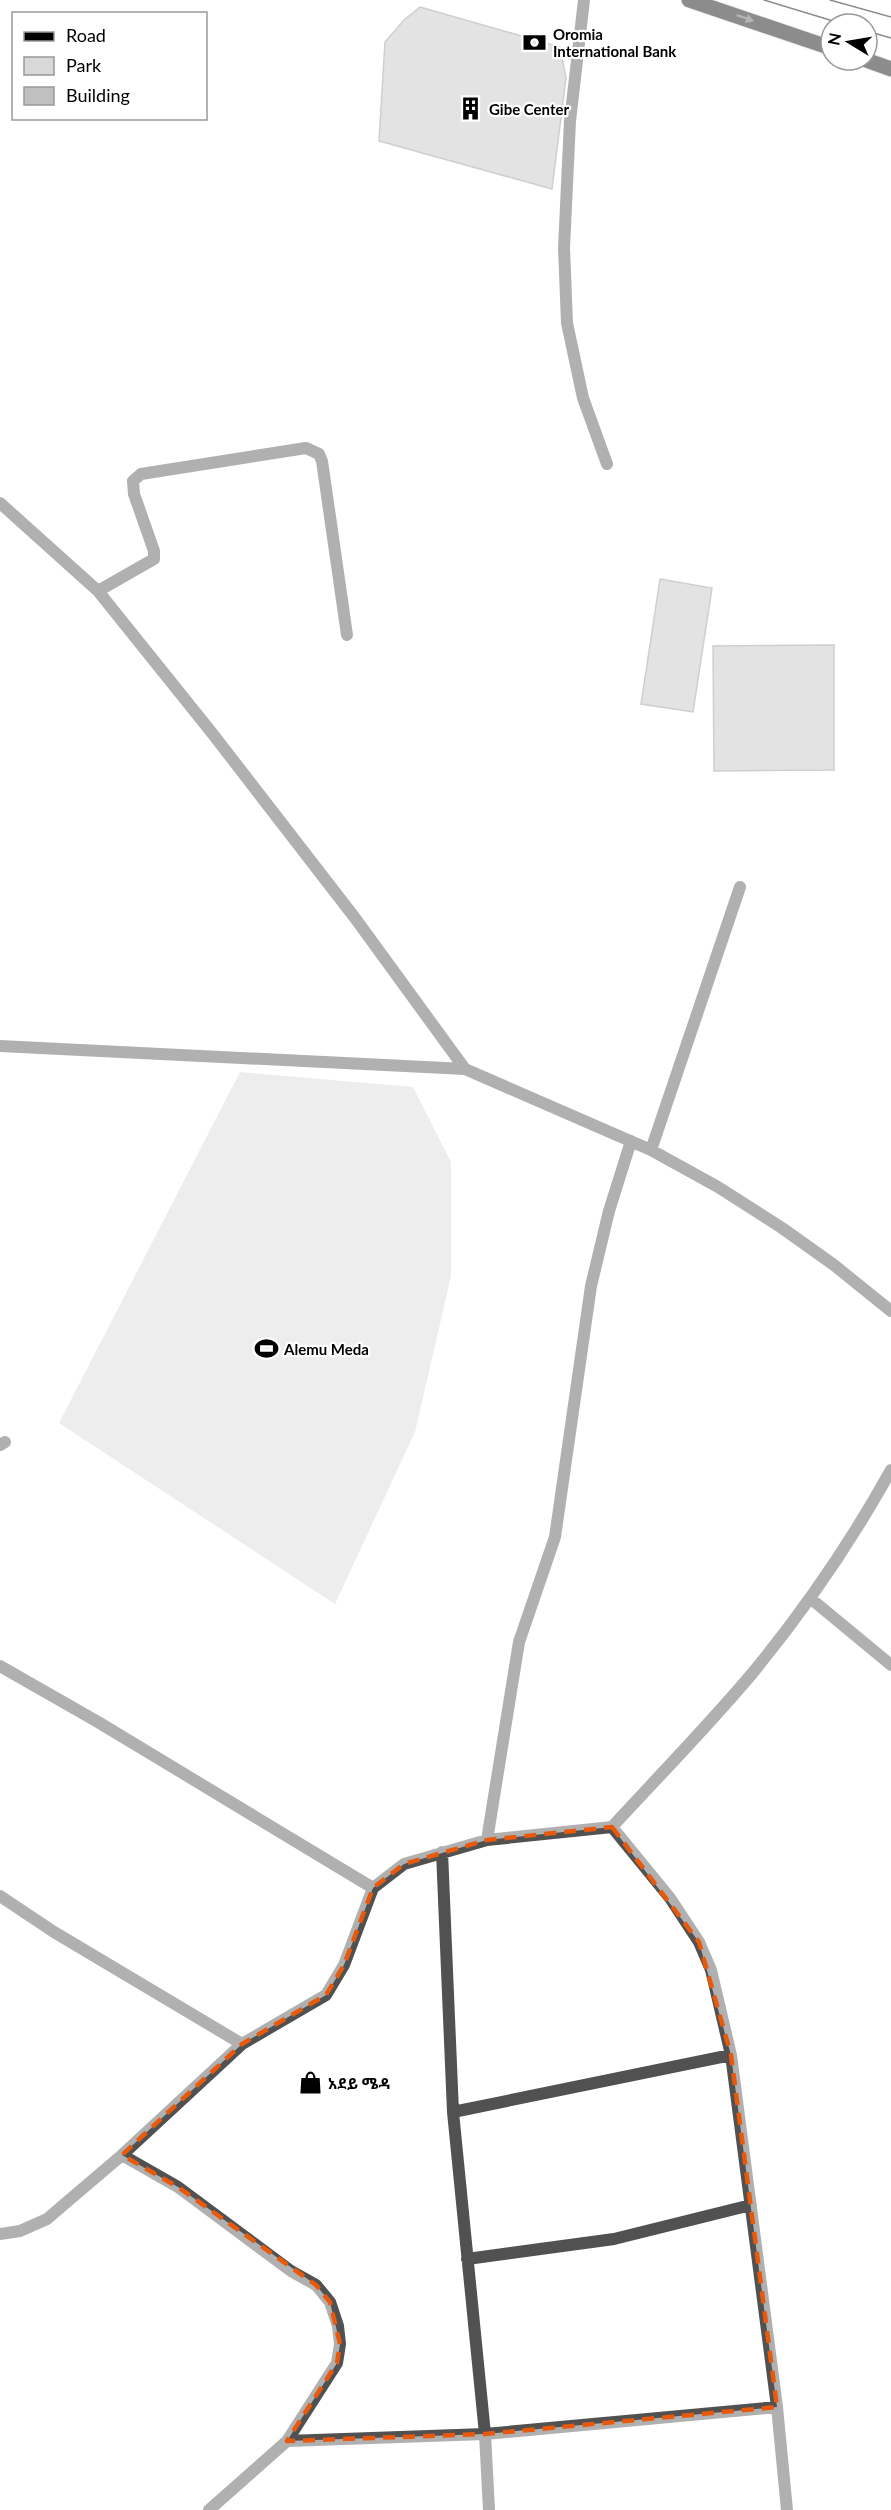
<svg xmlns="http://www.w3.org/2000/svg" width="891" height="2510" viewBox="0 0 891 2510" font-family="Lato,'Noto Sans Ethiopic',sans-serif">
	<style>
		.green { fill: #d8d8d8 }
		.building { fill: #c0c0c0; stroke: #959595; stroke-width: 1.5 }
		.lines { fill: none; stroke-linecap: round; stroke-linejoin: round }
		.primary-casing { stroke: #dbdbdb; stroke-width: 17 }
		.street { stroke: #515151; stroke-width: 12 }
		.primary { stroke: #000; stroke-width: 15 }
		.tram { stroke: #000; stroke-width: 1.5 }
		.oneway { fill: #595959 }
		.marked { fill: none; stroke: #e8590c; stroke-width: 4.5; stroke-dasharray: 12 8; stroke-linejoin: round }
		.labels { text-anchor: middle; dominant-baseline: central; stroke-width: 4.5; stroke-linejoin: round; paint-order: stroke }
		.poi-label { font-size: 15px; font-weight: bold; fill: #000; stroke: #fff; text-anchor: start }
	</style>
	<rect width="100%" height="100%" fill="#fff"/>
	<!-- green -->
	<path class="green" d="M240,1072L413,1087L451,1162V1276L415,1432L335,1604L59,1423Z"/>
	<!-- building -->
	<path class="building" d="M420,7L560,47L566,78L552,189L379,141L385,42L404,20Z
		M660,579L712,588L693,712L641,704Z
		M834,645V770L714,771L713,646Z"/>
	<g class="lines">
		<defs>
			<path id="primary" d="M689,0L831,48
				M866,60L891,69"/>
		</defs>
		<!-- primary casing -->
		<use href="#primary" class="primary-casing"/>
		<!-- street -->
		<path class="street" d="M584,0L570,121L564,248L567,323L583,398L607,464
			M0,503L98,591L212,733L355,918L465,1069
			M98,591L154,559V551L134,494L133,481L141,474L306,448L319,454L322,461L347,635
			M0,1046L465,1069L651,1150L718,1187L782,1228L834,1265L891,1311
			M651,1150L740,887
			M0,1445L5,1442
			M810,1598L891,1665
			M0,1666L98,1722L373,1888
			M612,1827L670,1898L699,1942L711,1970L731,2055L777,2407L787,2510
			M487,1840L519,1642L555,1537L591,1286L609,1211L631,1141
			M442,1852L453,2112L485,2434L489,2510
			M0,1896L54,1932L242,2044
			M453,2112L731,2055
			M0,2234L20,2231L47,2219L122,2155
			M467,2259L614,2239L751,2205
			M777,2407L485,2434L287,2441L337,2363L340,2344L338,2326L330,2302L316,2285L291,2271L178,2187L122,2155L242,2044L326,1995L344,1965L373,1888L404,1864L487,1840L612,1827C658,1777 706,1728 750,1676C803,1612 851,1542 891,1470
			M209,2510L287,2441"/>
		<!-- primary -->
		<use href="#primary" class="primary"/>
		<!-- tram -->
		<path class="tram" d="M764,0L843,24
			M830,0L891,17
			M867,31L891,38"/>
	</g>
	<!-- one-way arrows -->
	<defs><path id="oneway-solid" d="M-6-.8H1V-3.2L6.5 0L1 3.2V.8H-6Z" transform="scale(1.5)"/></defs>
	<use class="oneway" href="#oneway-solid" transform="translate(745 18) rotate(19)"/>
	<!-- marked area -->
	<path d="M0 0H891V2510H0ZM612,1827L699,1942L731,2055L777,2407L485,2434L287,2441L337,2363L340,2344L330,2302L316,2285L178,2187L122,2155L242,2044L326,1995L344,1965L373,1888L404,1864L487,1840Z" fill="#fff" fill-opacity=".55" fill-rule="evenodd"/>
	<path class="marked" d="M612,1827L699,1942L731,2055L777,2407L485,2434L287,2441L337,2363L340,2344L330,2302L316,2285L178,2187L122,2155L242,2044L326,1995L344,1965L373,1888L404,1864L487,1840Z"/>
	<!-- icons -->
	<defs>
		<symbol id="bank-bare" viewBox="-9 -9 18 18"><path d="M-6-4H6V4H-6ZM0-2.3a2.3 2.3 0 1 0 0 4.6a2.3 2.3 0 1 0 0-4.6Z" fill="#000" stroke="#fff" stroke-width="2.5" paint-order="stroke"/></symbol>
		<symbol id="building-bare" viewBox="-9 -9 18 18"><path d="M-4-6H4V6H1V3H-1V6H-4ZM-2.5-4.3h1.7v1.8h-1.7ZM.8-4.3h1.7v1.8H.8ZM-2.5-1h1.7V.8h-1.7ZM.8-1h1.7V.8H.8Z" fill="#000" stroke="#fff" stroke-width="2.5" paint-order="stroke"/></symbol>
		<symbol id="stadium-bare" viewBox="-9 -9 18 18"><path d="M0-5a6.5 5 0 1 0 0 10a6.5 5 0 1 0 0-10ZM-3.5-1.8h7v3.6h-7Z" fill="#000" stroke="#fff" stroke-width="2.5" paint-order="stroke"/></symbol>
		<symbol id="shop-bare" viewBox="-9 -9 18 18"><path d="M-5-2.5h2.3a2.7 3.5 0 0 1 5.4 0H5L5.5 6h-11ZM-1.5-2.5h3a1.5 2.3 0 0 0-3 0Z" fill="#000" stroke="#fff" stroke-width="2.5" paint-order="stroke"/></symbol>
	</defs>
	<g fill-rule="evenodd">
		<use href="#bank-bare" x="518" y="26" width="33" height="33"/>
		<use href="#building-bare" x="454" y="92" width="33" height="33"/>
		<use href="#stadium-bare" x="250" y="1332" width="33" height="33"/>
		<use href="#shop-bare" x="294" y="2066" width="33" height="33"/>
	</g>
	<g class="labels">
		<!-- poi labels -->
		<g class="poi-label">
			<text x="553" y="34">Oromia<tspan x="553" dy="17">International Bank</tspan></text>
			<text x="489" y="109">Gibe Center</text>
			<text x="284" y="1349">Alemu Meda</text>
			<text x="328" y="2083">አደይ ሜዳ</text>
		</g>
	</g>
	<!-- legend -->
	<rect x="12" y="12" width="195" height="108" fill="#ffffff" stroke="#999999" stroke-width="1.5"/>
	<rect x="24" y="32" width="30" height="9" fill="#000000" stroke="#999999" stroke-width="1.5"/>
	<text x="66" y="42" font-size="18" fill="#000000">Road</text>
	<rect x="24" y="57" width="30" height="18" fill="#d8d8d8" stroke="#999999" stroke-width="1.5"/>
	<text x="66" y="72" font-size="18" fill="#000000">Park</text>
	<rect x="24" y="87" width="30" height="18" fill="#c0c0c0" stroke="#999999" stroke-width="1.5"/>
	<text x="66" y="102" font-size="18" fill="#000000">Building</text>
	<!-- north arrow -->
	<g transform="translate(849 42) rotate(281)"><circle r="28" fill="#ffffff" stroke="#999999" stroke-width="1.5"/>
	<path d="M0-4.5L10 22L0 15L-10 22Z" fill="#000000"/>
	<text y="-9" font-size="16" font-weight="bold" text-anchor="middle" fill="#000000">N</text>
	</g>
</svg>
